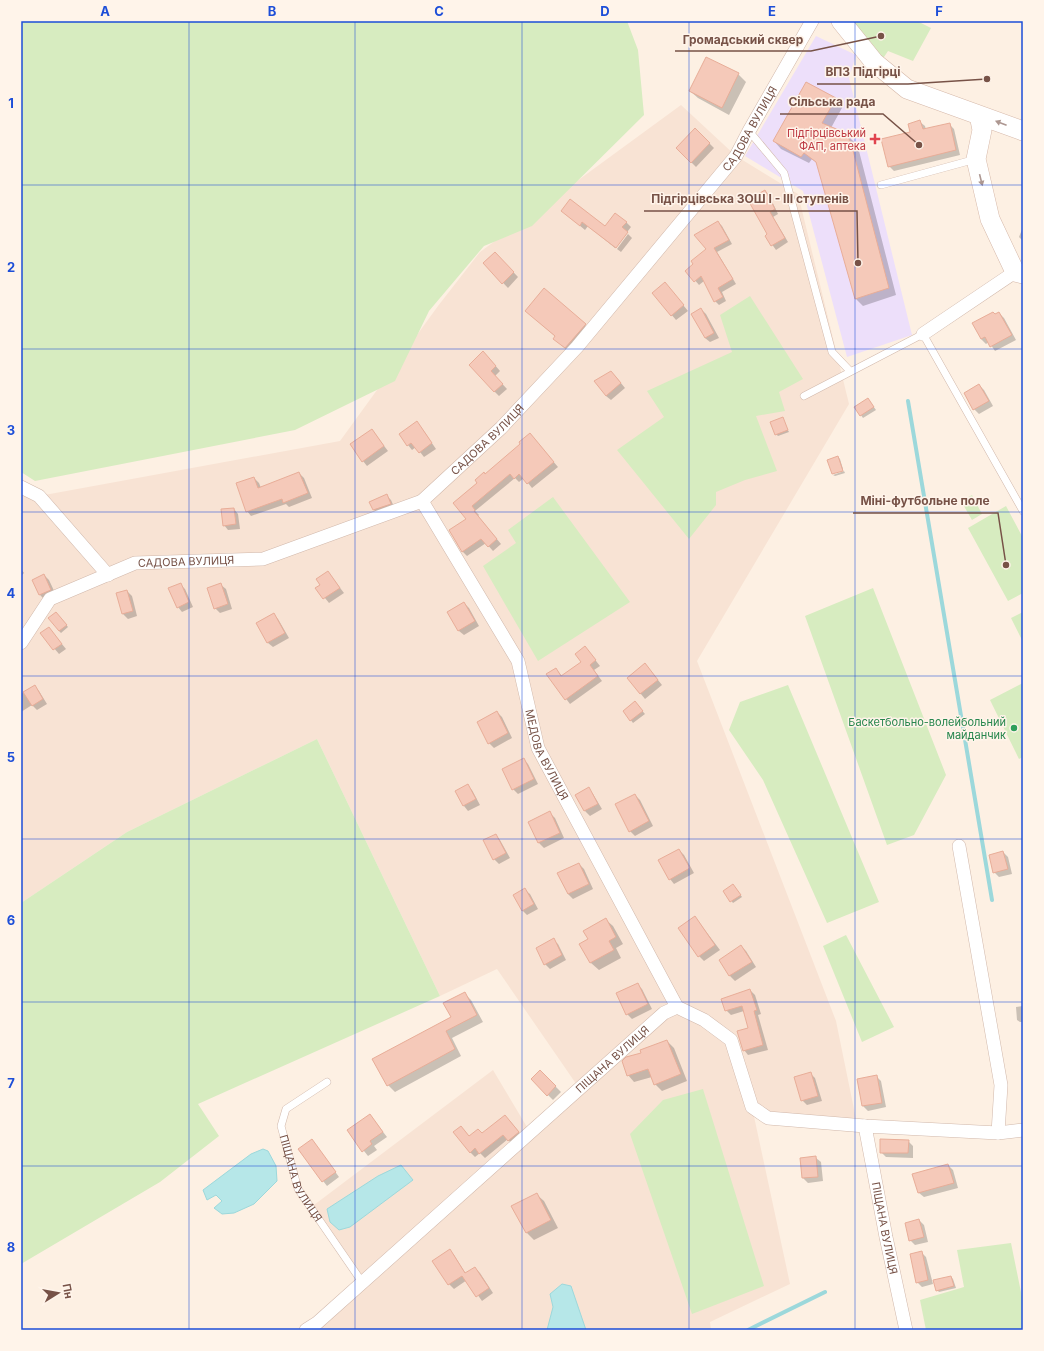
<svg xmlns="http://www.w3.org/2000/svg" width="1044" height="1351" viewBox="0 0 1044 1351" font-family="Inter,sans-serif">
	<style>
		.residential { fill: #f8e3d4 }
		.education { fill: #eddffa }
		.green { fill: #d7ecc0 }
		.water { fill: #b6e7e8; stroke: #9cd8db }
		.shadow { fill: #0003 }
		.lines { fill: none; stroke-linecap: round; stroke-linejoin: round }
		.stream { stroke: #9cd8db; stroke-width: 4 }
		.building { fill: #f5c9b9; stroke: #e8ad98 }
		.lane-casing { stroke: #d1b8ab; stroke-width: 8 }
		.street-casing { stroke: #d1b8ab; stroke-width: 14 }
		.secondary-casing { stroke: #d5b7a8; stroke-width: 20 }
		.lane { stroke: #fff; stroke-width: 7 }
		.street { stroke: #fff; stroke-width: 13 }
		.secondary { stroke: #fff; stroke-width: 19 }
		.oneway { fill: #ad9791 }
		.grid { fill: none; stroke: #1d4ed8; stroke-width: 1; stroke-opacity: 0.55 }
		.health-dot { fill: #e0444e; stroke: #fff4ea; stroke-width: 1.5 }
		.leisure-dot { fill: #2e9e5b; stroke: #fff4ea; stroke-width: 1.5 }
		.labels { text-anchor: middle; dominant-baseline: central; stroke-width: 3; stroke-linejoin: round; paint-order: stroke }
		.street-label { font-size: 11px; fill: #775247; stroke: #fff4ea }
		.health-label { font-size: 11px; fill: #be3a42; stroke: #fff4ea; text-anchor: end }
		.leisure-label { font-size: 11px; fill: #27864d; stroke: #fff4ea; text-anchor: end }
		.leader { fill: none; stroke: #775247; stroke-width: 1.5 }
		.callout-dot { fill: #775247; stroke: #fff4ea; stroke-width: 1.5 }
		.callout-label { font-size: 12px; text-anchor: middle; font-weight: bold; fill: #775247; stroke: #fff4ea; stroke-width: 3; stroke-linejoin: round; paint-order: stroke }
		.neatline { fill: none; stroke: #1d4ed8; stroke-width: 1.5 }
		.grid-label { font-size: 13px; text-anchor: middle; font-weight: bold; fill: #1d4ed8 }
	</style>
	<rect width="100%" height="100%" fill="#fdf0e3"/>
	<!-- residential -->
	<path class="residential" d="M681,105L736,156L798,194L849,404L697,661L836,1021L857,1124L768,1118L752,1107L790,1284L710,1322L711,1330H306L362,1282L310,1208L493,1070L530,1132L579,1088L497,969L440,996L317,739L127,832L21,903V487L39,496L340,441L438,306L480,252Z"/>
	<!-- education -->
	<path class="education" d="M816,36L856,55L849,78L912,335L847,357L803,191L745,156Z"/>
	<!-- green -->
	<path class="green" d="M21,21H627L638,50L644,115L532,226L484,246L429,311L395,381L295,430L35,481L21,472Z
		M852,21H917L931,28L913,61L888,51L882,60Z
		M750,296L803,379L779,392L785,411L756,416L777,471L745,480L716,492V505L689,539L617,450L664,417L647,391L732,352L720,315Z
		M972,495L982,514L972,520L961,501Z
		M553,497L630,602L538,661L483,566L516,543L508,530Z
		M1006,506L1023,538V593L1008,601L968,528Z
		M873,588L946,775L914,835L887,845L805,616Z
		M1023,612V642L1011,618Z
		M1023,683V757L1019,759L990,700Z
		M788,685L879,902L827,923L763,780L729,730L740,702Z
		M317,739L440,996L198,1104L219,1136L160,1182L21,1264V903L127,832Z
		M846,935L894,1027L862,1042L823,946Z
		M703,1089L764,1286L692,1314L630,1134L663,1100Z
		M1011,1243L1023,1302V1330H926L920,1300L964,1287L957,1250Z"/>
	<!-- water -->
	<path class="water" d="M263,1149L268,1151L276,1166L277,1181L254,1204L234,1213L222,1214L214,1208L222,1201L216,1195L207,1200L203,1190L251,1154Z
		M401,1165L413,1180L350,1227L339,1230L330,1222L327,1209L378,1176Z
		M562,1284L571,1286L586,1330H547L553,1307L550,1294Z"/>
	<!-- shadow -->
	<path class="shadow" d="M706,58L738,74L746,82L729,115L698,98L690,91Z
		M806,84L836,99L843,106L831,128L846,134L854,142L859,151L896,295L863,306L856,299L818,164L812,159L809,163L781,149L774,141Z
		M920,122L925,126L926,130L949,124L954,129L960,155L894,171L889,166Z
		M695,129L714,148L696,167L677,148Z
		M765,191L769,195L778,214L773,217L788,242L776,250L766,236L768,235Z
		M567,215L605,228L626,222L631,227L615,248L588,226L585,230Z
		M718,222L722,226L732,244L717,252L736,284L722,292L726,301L719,305L715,301L704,281L699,285L687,271L707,249Z
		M1023,227V241L1019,237Z
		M628,234L632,238L621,252L617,249Z
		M495,253L518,277L508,288L484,263Z
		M665,283L688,311L676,320L653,293Z
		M701,309L706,314L719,338L710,342L705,338Z
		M526,311L585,325L592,331L572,354L561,345L556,337Z
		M999,313L1004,318L1016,340L995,351L989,342L986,344L981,339L973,324Z
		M488,357L500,371L495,376L507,389L499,396L494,391Z
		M616,377L625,388L611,400L606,396Z
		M979,385L984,390L993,406L979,414L974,409Z
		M868,399L876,410L863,418L855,407Z
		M782,419L789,432L778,436L776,434Z
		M421,427L436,449L424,457L416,447L412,450L408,445Z
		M372,430L388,451L367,466L363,461Z
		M530,434L558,467L532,488L524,478L519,482L515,478L475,511L479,515L478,516L501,544L493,551L486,543L467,556L463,552L450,531L467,519L478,483L485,475L522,444Z
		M838,457L840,459L843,469L832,473Z
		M844,471L845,473L835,476L833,475Z
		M299,473L304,478L312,498L289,507L286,504L251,516L247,511L254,478L259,483L261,488Z
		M387,496L391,500L395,509L378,515L374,510L370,502Z
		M234,509L238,514L240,529L228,530L224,525Z
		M21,569L24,573L21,576Z
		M328,572L344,593L329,603L317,588L321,585Z
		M44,575L49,580L56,595L45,600L40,595L33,580Z
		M180,584L185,589L193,607L182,612L178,607Z
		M221,585L226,589L232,609L220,613L215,608Z
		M127,591L132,596L137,616L128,619L123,614Z
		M464,603L469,608L479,626L464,635L459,631L448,612Z
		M273,614L278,619L289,638L273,647L268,643L257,624Z
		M58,615L68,627L61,633L59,631Z
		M53,633L66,649L59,654L42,634Z
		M589,652L600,666L594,670L602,681L570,704L548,675L556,669L562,676L583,662Z
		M650,670L662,685L645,699L628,678Z
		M34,686L39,691L47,704L37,710L32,705L21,712V694Z
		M637,705L645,714L633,723L624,711Z
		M497,712L502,717L512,738L494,748L489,743Z
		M523,759L528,764L538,784L518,794L513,789Z
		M467,786L472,790L480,805L468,811L464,806L456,792Z
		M588,789L593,794L602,809L590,816L585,811L576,796Z
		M635,795L640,800L653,826L635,836L630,831Z
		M550,813L555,818L564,838L544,848L539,843L530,822Z
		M495,835L500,840L510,858L499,864L494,859Z
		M679,850L684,855L694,873L674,884L670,879Z
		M1003,852L1008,857L1012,874L999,877L994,872Z
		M579,864L584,869L593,889L573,899L568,894L558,874Z
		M735,887L742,897L733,903L724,891Z
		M525,890L530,894L538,909L527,915L522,910Z
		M695,917L720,950L704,961L699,956Z
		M605,919L613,926L623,944L616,948L621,958L599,970L591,963L581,944L589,940Z
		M553,940L558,944L566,960L550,969L545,964Z
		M741,946L746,951L756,967L735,981L730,976L720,960Z
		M637,984L642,989L652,1009L632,1019L627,1014Z
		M750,990L755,995L761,1014L758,1015L768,1050L748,1055L744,1050L750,1029L744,1011L731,1015L726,1010Z
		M464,993L471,1000L483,1022L452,1038L461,1056L395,1092L388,1085L452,1017Z
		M1023,1006V1022H1020L1017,1020L1016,1007Z
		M667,1041L674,1048L687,1081L662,1091L655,1084L652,1077L634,1082L628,1075L643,1053Z
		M540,1071L561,1092L553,1100L532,1079Z
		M810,1073L815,1078L822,1101L807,1105L802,1100Z
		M876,1076L881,1081L886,1107L868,1111L863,1106Z
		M370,1115L387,1137L374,1146L377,1150L368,1156L348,1131Z
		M510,1121L523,1137L513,1146L508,1139L485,1158L480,1153L475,1157L470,1152L461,1127L470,1137L482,1134Z
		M312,1140L339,1177L327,1186L299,1150Z
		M908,1141L913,1146V1158L886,1157L881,1152Z
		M816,1158L821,1162L823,1181L808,1183L803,1178Z
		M948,1165L953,1170L958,1188L924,1197L919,1193Z
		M536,1194L544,1201L558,1228L534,1240L527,1233L513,1207Z
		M919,1220L924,1225L928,1242L915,1245L910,1240Z
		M450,1251L454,1255L466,1274L475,1268L480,1273L493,1293L482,1301L467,1280L454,1289L449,1284Z
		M921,1252L926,1257L933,1284L922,1287L917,1282Z
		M951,1277L953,1279L956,1288L939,1292L937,1290Z"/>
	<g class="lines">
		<!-- stream -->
		<path class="stream" d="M908,401L992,900
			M748,1330L825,1292"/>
	</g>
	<!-- building -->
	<path class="building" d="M706,57L739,73L722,108L689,91Z
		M806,82L836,98L822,123L846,133L851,143L889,288L855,299L816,162L804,153L801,157L773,141Z
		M920,120L923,129L950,123L956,150L888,167L881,139L910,132L908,124Z
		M695,128L710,143L691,163L676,148Z
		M765,190L775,209L770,212L785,238L771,246L765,236L767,234L748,200Z
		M570,199L605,226L615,213L627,222L622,227L628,232L616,248L582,222L580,226L561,211Z
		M718,221L729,240L714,248L733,279L718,288L723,297L714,302L701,276L694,282L685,271L693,264L691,261L706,249L694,235Z
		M495,252L514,272L502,284L483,263Z
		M665,282L684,305L671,316L652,293Z
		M544,288L586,324L565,348L553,339L555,336L525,311Z
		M701,308L714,333L705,338L691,314Z
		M993,312L995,314L999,312L1012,335L990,347L985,337L981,339L972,323Z
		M483,351L496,366L491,371L503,384L494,392L469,365Z
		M611,371L621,383L606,396L594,381Z
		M979,384L989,401L973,410L964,393Z
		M868,398L874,407L860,416L854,407Z
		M783,417L788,430L775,435L770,422Z
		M417,421L432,443L419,453L411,443L407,446L399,434Z
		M372,429L384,446L362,462L350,444Z
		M530,433L554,462L527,484L519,474L514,479L510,474L472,506L475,510L474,511L497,539L488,547L481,539L462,552L449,530L466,519L453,503L477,483L475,480L484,472L485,474L520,444L519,442Z
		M838,456L843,471L832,474L827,460Z
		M299,472L308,493L283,503L282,499L246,512L236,483L254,477L258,488Z
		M387,494L391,504L373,510L369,502Z
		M234,508L236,524L223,526L221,509Z
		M328,571L340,588L323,599L315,588L320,585L316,579Z
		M44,574L51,590L39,595L32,580Z
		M181,583L189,602L177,608L168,588Z
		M221,583L228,604L214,609L207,588Z
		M127,590L133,611L122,614L116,593Z
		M464,602L475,621L458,631L447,612Z
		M56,612L67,625L59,631L48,618Z
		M274,613L285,633L267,643L256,623Z
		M49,627L62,644L53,650L40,633Z
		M585,646L596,660L590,665L598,676L565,700L546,674L556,668L561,676L581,662L575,654Z
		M645,663L658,680L640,694L627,678Z
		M35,685L43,699L32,706L23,692Z
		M635,701L643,711L630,721L623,711Z
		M497,711L508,733L488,744L477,722Z
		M524,758L534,779L512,790L502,769Z
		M468,784L476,799L463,806L455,791Z
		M589,787L598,804L584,811L575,795Z
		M635,794L649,821L629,832L615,804Z
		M550,811L560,833L538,843L528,822Z
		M496,834L506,853L493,860L483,840Z
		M679,849L690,868L669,880L658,860Z
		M1003,851L1008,869L993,873L989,855Z
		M579,863L589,884L568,894L557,873Z
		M733,884L741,895L730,902L723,891Z
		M525,888L534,904L522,911L513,895Z
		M695,916L715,945L698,957L678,928Z
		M606,918L616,937L609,941L614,950L590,963L579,944L588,939L583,931Z
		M554,938L562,955L544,965L536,948Z
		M741,945L752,962L729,976L719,960Z
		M638,983L648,1004L626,1015L616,993Z
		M750,989L757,1010L754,1011L763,1045L743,1051L737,1031L748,1028L742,1006L725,1011L721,999Z
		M465,992L477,1015L446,1031L455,1049L387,1086L372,1059L451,1017L443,1003Z
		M667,1040L681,1074L654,1085L648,1069L627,1076L622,1061L626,1057L641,1053L640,1050Z
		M540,1070L556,1086L547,1096L531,1079Z
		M811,1072L818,1096L801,1101L794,1077Z
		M877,1075L882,1103L862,1106L857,1079Z
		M370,1114L383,1132L370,1141L372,1144L362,1152L347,1130Z
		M505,1115L519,1132L508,1141L503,1135L479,1154L475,1148L470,1153L453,1132L461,1126L469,1136L478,1129L482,1133Z
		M312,1139L336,1172L322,1182L298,1149Z
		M880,1139L909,1140L908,1153H880Z
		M816,1156L818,1177L802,1178L800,1158Z
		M948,1164L954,1183L918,1193L912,1174Z
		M537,1193L551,1220L526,1233L511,1206Z
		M919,1219L924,1237L909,1241L905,1223Z
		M450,1249L465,1273L475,1267L489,1288L476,1297L462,1276L448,1285L432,1261Z
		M922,1251L928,1280L916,1283L910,1254Z
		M951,1276L954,1286L936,1291L933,1280Z"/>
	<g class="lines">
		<defs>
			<g id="lane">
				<path d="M749,131L784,173L832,352L850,371"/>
				<path d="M881,185L976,159"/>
				<path d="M804,396L923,334L1023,511"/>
				<path id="s1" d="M327,1082L286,1109L281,1126L298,1189L362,1282"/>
			</g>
			<g id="street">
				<path d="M923,334L1015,272"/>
				<path d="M21,487L39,496L108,575"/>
				<path id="s2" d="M422,501L518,661L538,748L677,1007"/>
				<path id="s3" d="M21,643L50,599L135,563L263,559L422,501L501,428L577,347L736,156L749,131L812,21"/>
				<path d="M959,846L1001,1085L998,1133"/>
				<path id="s4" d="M865,1126L886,1237L906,1330"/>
				<path id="s5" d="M306,1330L317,1323L664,1013L677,1007L704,1020L731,1040L752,1107L768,1118L865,1126L998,1133L1023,1130"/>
			</g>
			<path id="secondary" d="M841,21L874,62L907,89L1023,131
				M979,115L982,130L976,159L990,219L1015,272L1023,274"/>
		</defs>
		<!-- lane casing -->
		<use href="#lane" class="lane-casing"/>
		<!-- street casing -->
		<use href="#street" class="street-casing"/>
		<!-- secondary casing -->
		<use href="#secondary" class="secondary-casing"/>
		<!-- lane -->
		<use href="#lane" class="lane"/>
		<!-- street -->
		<use href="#street" class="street"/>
		<!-- secondary -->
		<use href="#secondary" class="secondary"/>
	</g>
	<!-- one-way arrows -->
	<defs><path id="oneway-solid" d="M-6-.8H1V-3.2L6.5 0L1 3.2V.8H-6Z"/></defs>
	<g class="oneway">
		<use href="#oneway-solid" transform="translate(1001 123) rotate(-159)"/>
		<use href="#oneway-solid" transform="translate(981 180) rotate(76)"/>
	</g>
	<!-- grid -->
	<path class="grid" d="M189,21V1330M355,21V1330M522,21V1330M689,21V1330M855,21V1330M21,185H1023M21,349H1023M21,512H1023M21,676H1023M21,839H1023M21,1002H1023M21,1166H1023"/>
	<!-- markers -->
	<path class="health-dot" d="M873 133h4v4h4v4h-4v4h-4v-4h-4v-4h4z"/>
	<circle class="leisure-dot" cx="1014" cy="728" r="4"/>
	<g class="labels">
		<!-- street labels -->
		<g class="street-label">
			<text stroke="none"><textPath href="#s3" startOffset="940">САДОВА ВУЛИЦЯ</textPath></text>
			<text stroke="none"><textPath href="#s3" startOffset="532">САДОВА ВУЛИЦЯ</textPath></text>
			<text stroke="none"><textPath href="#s3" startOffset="196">САДОВА ВУЛИЦЯ</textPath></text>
			<text stroke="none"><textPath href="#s2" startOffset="285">МЕДОВА ВУЛИЦЯ</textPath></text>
			<text stroke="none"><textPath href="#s5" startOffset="409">ПІЩАНА ВУЛИЦЯ</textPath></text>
			<text stroke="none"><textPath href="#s1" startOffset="123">ПІЩАНА ВУЛИЦЯ</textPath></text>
			<text stroke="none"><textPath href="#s4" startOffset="104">ПІЩАНА ВУЛИЦЯ</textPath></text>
		</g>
		<!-- health labels -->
		<g class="health-label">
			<text x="866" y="133">Підгірцівський<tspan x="866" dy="13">ФАП, аптека</tspan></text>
		</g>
		<!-- leisure labels -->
		<g class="leisure-label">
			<text x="1006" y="722">Баскетбольно-волейбольний<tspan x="1006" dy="13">майданчик</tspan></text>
		</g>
	</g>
	<!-- callouts -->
	<path class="leader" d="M881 36L811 51H675M987 79L908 84H817M919 145L883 114H780M858 263L857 211H644M1006 565L998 513H853"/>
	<g class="callout-dot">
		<circle cx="881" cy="36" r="4"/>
		<circle cx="987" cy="79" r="4"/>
		<circle cx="919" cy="145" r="4"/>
		<circle cx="858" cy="263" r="4"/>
		<circle cx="1006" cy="565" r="4"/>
	</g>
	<g class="callout-label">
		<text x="743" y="44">Громадський сквер</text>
		<text x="863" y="76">ВПЗ Підгірці</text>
		<text x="832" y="106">Сільська рада</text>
		<text x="750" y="203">Підгірцівська ЗОШ І - ІІІ ступенів</text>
		<text x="925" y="505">Міні-футбольне поле</text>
	</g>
	<!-- border -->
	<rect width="1044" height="1351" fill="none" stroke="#fff4ea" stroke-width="44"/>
	<!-- north arrow -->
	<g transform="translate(58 1293) rotate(79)" stroke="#fff4ea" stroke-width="3" paint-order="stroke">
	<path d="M0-3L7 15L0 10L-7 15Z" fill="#775247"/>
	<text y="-6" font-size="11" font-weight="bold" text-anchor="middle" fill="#775247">Пн</text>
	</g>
	<rect x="22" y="22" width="1000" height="1307" class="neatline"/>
	<g class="grid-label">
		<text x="105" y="16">A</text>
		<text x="272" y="16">B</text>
		<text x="439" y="16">C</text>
		<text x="605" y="16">D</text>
		<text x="772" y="16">E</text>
		<text x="939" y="16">F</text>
		<text x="11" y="108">1</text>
		<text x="11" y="272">2</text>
		<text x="11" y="435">3</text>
		<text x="11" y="598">4</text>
		<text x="11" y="762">5</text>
		<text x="11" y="925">6</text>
		<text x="11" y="1088">7</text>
		<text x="11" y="1252">8</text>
	</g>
</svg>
